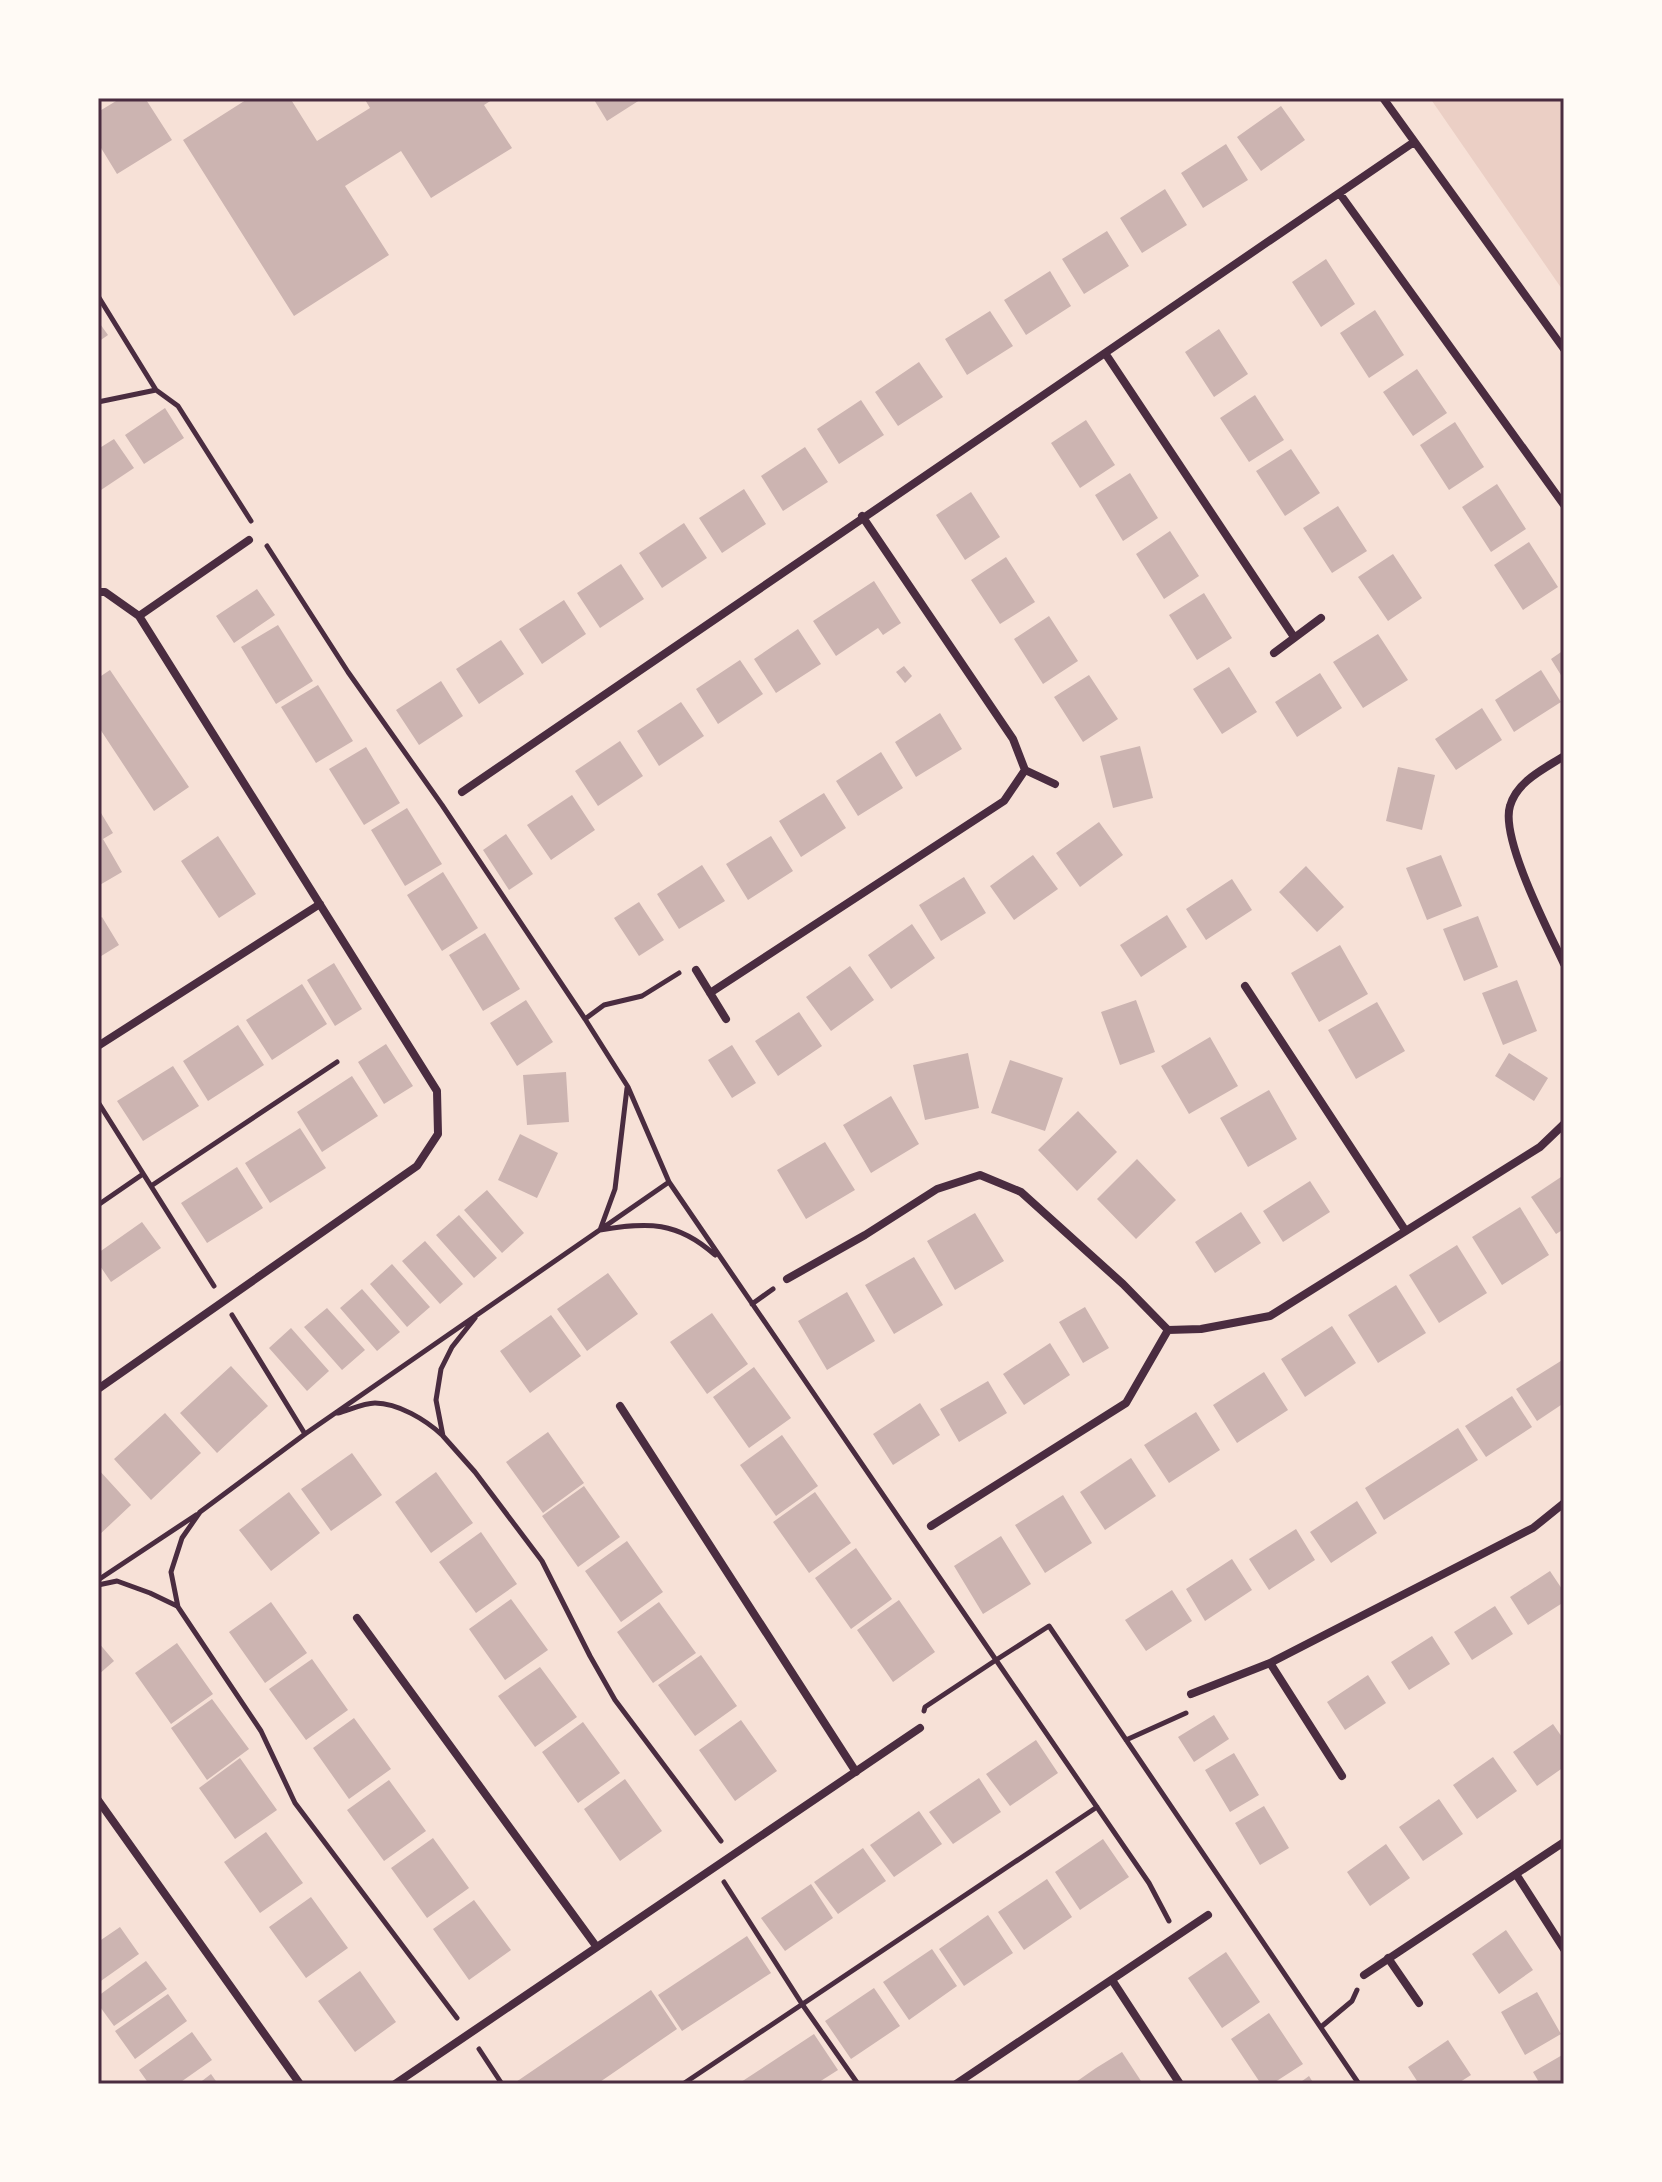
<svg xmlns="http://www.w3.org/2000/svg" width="1662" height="2182" viewBox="0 0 1662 2182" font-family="Figtree,sans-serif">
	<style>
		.green { fill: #ebcfc5 }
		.building { fill: #ccb4b1 }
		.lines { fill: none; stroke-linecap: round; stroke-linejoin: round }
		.path { stroke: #4a2c40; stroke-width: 5 }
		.minor { stroke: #4a2c40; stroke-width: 8 }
		.neatline { fill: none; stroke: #4a2c40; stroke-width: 3 }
	</style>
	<rect width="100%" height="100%" fill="#f7e1d7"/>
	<!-- green -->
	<path class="green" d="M1430,98H1564V292Z"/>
	<!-- building -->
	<path class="building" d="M121,98H145L172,140L117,174L98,143V112Z
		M249,98H290L317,141L370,108L364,98H495L484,105L512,148L431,198L401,151L345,186L389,255L294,316L183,140Z
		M593,98H643L607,121Z
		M1281,106L1305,140L1261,171L1237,137Z
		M1226,144L1248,180L1203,208L1181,173Z
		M1165,189L1187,225L1142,253L1120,218Z
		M1107,231L1129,266L1084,294L1062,259Z
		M1326,259L1355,304L1321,327L1292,282Z
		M1050,271L1071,306L1026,335L1004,300Z
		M1375,310L1404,355L1369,378L1340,333Z
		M990,311L1013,346L967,375L945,339Z
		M98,321L108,335L98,342Z
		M1219,329L1248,374L1214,397L1185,352Z
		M919,362L943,397L898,426L875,392Z
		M1417,369L1447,413L1413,436L1383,392Z
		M1255,395L1284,440L1249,462L1220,418Z
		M861,400L884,435L839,464L817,429Z
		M165,408L184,438L144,464L125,435Z
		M1086,420L1115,465L1080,488L1051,443Z
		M1455,422L1484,467L1449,490L1420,445Z
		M114,439L134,468L98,492V449Z
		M805,447L828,482L783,511L761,476Z
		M1291,449L1320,493L1285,516L1256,471Z
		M1130,473L1158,518L1123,541L1095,495Z
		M1497,484L1526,529L1491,552L1462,507Z
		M744,489L766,524L722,553L699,518Z
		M971,492L1000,537L965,560L936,515Z
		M1338,506L1367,551L1332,573L1303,528Z
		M684,523L707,558L662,588L639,553Z
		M1170,531L1199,576L1164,599L1136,554Z
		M1529,542L1558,587L1523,610L1494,565Z
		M1393,554L1422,598L1388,621L1358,577Z
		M1006,557L1035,602L1000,624L971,580Z
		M621,564L644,599L600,628L577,593Z
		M874,581L901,623L883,635L878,628L836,656L813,621Z
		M257,589L275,615L234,643L216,616Z
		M1204,593L1232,638L1197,660L1169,615Z
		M564,600L586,634L542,664L519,629Z
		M1049,616L1078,661L1043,684L1014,639Z
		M278,625L313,681L276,704L241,647Z
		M798,629L821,664L776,693L754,659Z
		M1378,634L1408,680L1363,708L1333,662Z
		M501,640L524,674L479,704L456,669Z
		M1564,650V680L1551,659Z
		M740,660L763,694L718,724L696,689Z
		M904,666L912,676L905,683L896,672Z
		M1229,667L1257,712L1222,734L1193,689Z
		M110,670L189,787L154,811L98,726V678Z
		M1541,670L1561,702L1514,732L1495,700Z
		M1320,673L1342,708L1297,737L1275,702Z
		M1089,675L1118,719L1083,742L1054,697Z
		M441,681L463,716L419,745L396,710Z
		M318,685L353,741L316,763L281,707Z
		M681,702L704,736L659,766L637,731Z
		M1482,708L1502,740L1456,770L1435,739Z
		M940,713L962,749L916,777L895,742Z
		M620,741L643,776L598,806L575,771Z
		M1140,746L1153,798L1113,808L1100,756Z
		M366,747L400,803L364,825L329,769Z
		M881,752L903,788L858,816L836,781Z
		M1398,767L1435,775L1422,830L1386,821Z
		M824,793L846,828L801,857L779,821Z
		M572,795L595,830L551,860L527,825Z
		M98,808L113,833L103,839L122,872L98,886Z
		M407,808L442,864L405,886L371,830Z
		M1099,822L1123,855L1080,887L1056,853Z
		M506,834L533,874L509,890L483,850Z
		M218,836L256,894L219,918L181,861Z
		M771,836L793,871L748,900L726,864Z
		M1033,855L1058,889L1014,920L990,886Z
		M1441,855L1462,906L1427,920L1406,868Z
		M702,865L725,901L679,929L657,894Z
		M1306,866L1344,907L1317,932L1279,892Z
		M443,872L478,928L442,951L407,895Z
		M964,877L986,913L941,941L919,905Z
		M1232,879L1252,910L1206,940L1186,909Z
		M639,902L664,940L639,956L614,918Z
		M1167,915L1187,947L1141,977L1120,945Z
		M1478,916L1498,967L1464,981L1443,929Z
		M102,917L119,945L98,958V920Z
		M912,924L935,958L891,989L868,955Z
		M485,933L520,989L483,1011L449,955Z
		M1340,945L1368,994L1319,1022L1291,973Z
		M334,963L362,1009L335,1026L307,980Z
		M850,966L874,1000L831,1031L806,997Z
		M1517,980L1537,1031L1503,1045L1482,993Z
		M302,984L327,1024L272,1060L246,1020Z
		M526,1000L553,1042L517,1066L490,1023Z
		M1136,1000L1155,1052L1120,1065L1101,1012Z
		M1377,1002L1405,1051L1356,1079L1328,1030Z
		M799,1012L822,1046L778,1076L755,1041Z
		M238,1025L264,1065L208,1101L183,1061Z
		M1210,1037L1238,1086L1189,1114L1161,1066Z
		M386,1044L413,1086L384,1104L358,1062Z
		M732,1045L756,1083L732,1098L708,1060Z
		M968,1053L979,1108L925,1120L913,1065Z
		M1509,1053L1548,1078L1534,1101L1495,1076Z
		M1010,1060L1063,1078L1045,1131L991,1113Z
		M173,1066L199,1106L143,1141L117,1101Z
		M566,1072L569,1122L527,1125L523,1075Z
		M352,1076L378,1116L322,1152L297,1112Z
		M1269,1090L1297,1139L1248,1167L1220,1118Z
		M891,1096L919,1144L871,1173L843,1125Z
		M1078,1111L1117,1152L1077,1191L1038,1150Z
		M300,1128L326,1168L270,1203L245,1163Z
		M520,1134L558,1153L537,1198L498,1180Z
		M825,1142L855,1190L806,1219L777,1170Z
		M1137,1159L1176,1200L1136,1239L1097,1199Z
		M237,1167L263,1208L207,1243L181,1203Z
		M1564,1175V1229L1556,1234L1531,1197Z
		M1310,1181L1330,1212L1283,1242L1263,1211Z
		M487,1190L524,1233L502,1253L464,1210Z
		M1520,1207L1549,1255L1502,1285L1472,1237Z
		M1241,1212L1261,1243L1215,1273L1195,1242Z
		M975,1213L1004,1261L955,1290L927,1241Z
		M459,1215L497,1258L474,1278L436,1235Z
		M142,1222L161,1248L111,1282L98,1263V1253Z
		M425,1241L463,1284L440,1304L402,1261Z
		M1457,1245L1487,1293L1439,1323L1409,1275Z
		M914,1257L943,1305L894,1334L865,1285Z
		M392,1264L430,1307L407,1327L370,1284Z
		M608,1273L638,1314L587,1351L557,1309Z
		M1396,1285L1426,1333L1378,1363L1348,1315Z
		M362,1289L400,1332L377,1351L340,1308Z
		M847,1292L875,1341L827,1370L798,1321Z
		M1085,1307L1109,1348L1083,1363L1059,1322Z
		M327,1308L365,1350L342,1370L304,1327Z
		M712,1313L748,1364L707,1394L670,1342Z
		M551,1315L581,1356L530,1393L500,1351Z
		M1332,1326L1356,1363L1305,1397L1281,1359Z
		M291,1328L329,1371L307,1391L269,1348Z
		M1050,1343L1070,1375L1024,1405L1003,1374Z
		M1564,1359V1403L1537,1421L1516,1389Z
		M231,1366L268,1406L217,1453L180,1413Z
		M754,1367L791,1418L749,1448L713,1397Z
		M1264,1372L1288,1410L1237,1443L1213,1405Z
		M988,1381L1007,1413L959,1442L940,1409Z
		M1512,1396L1532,1427L1486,1457L1465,1426Z
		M920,1403L940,1435L893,1465L873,1434Z
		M1196,1412L1220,1450L1169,1483L1144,1445Z
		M165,1413L201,1453L151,1500L114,1459Z
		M1458,1428L1478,1460L1384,1520L1365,1488Z
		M548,1432L584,1483L543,1513L506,1462Z
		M782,1435L818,1486L776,1516L740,1465Z
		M352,1453L382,1495L331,1531L301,1489Z
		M1131,1458L1156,1496L1105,1530L1080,1492Z
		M98,1469L131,1505L98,1536Z
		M436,1472L473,1523L431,1553L395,1502Z
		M584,1486L620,1537L578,1567L542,1516Z
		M289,1492L320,1533L271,1571L239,1530Z
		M815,1492L851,1543L809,1573L773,1522Z
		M1063,1495L1092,1543L1045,1573L1015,1525Z
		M1357,1501L1377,1533L1331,1563L1310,1532Z
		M1296,1529L1315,1560L1269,1590L1249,1559Z
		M481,1532L517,1584L476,1613L439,1562Z
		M1001,1536L1031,1584L983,1614L954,1566Z
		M627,1541L663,1592L621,1622L585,1571Z
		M856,1548L892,1599L851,1629L815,1578Z
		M1232,1559L1252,1590L1205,1621L1186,1589Z
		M1550,1571L1564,1592V1602L1528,1625L1510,1597Z
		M1172,1590L1192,1621L1146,1651L1125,1620Z
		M511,1599L548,1650L505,1680L469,1629Z
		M899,1600L935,1652L893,1682L857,1630Z
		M271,1602L307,1653L265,1683L229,1632Z
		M659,1602L696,1653L653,1683L617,1632Z
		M1495,1606L1513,1634L1472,1660L1454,1632Z
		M1432,1636L1450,1664L1409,1690L1391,1662Z
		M98,1642L114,1661L98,1675Z
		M177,1643L213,1694L171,1724L135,1673Z
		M701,1655L737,1706L695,1736L658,1685Z
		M312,1659L348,1710L306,1740L269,1689Z
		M540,1667L577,1717L535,1747L498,1696Z
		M1368,1675L1386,1703L1345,1730L1327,1702Z
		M212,1699L249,1749L207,1780L171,1728Z
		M1214,1715L1229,1739L1194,1762L1178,1737Z
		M354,1718L391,1769L349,1799L313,1748Z
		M741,1720L777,1771L735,1801L699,1750Z
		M583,1722L620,1773L578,1803L542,1752Z
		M1553,1724L1564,1740V1767L1537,1786L1513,1752Z
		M1036,1740L1058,1773L1010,1806L986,1774Z
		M1234,1753L1259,1795L1230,1812L1205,1770Z
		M1493,1757L1517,1791L1477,1819L1453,1785Z
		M240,1758L277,1810L235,1839L199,1788Z
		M979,1778L1001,1812L953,1844L929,1812Z
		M625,1779L662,1831L620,1861L584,1809Z
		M389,1780L426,1831L384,1861L347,1810Z
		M1439,1799L1463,1834L1423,1861L1399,1827Z
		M1264,1806L1289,1848L1260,1865L1235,1823Z
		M919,1811L942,1844L894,1877L870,1845Z
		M266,1832L303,1883L260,1913L224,1862Z
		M433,1838L469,1888L427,1918L391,1868Z
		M1103,1839L1129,1877L1080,1910L1055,1872Z
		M1386,1844L1410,1878L1370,1906L1347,1872Z
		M863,1848L886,1881L838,1914L814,1882Z
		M1047,1879L1072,1917L1024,1950L998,1912Z
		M811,1884L833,1918L785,1951L761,1918Z
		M311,1897L348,1948L306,1978L269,1927Z
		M474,1900L511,1950L469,1980L433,1929Z
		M988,1915L1013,1953L964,1986L939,1949Z
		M120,1927L139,1954L98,1983V1942Z
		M1506,1930L1533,1970L1499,1994L1472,1954Z
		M747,1936L771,1973L682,2031L658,1995Z
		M932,1949L957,1986L909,2020L883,1982Z
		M1226,1952L1260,2002L1222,2028L1188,1978Z
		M146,1961L167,1989L114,2026L98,2004V1996Z
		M360,1971L396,2022L355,2052L318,2001Z
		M874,1988L900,2026L851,2059L825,2021Z
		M651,1990L677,2029L597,2084H513Z
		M1537,1992L1561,2034L1525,2055L1501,2012Z
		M168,1994L187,2021L135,2059L115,2031Z
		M1269,2013L1303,2064L1272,2084H1261L1231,2039Z
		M192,2032L212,2060L178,2084H149L139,2070Z
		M814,2034L838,2070L816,2084H738Z
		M1448,2040L1471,2075L1457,2084H1419L1408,2067Z
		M1122,2052L1143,2084H1073L1096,2068Z
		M1564,2054V2084H1540L1533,2072Z
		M211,2074L218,2084H198Z
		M1309,2076L1314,2084H1298Z"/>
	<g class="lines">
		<!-- path -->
		<path class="path" d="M98,296L156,390L98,402
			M156,390L178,406L251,521
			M267,546L348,672L442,805L585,1019L628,1087L669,1182L996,1660L1049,1626L1359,2084
			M585,1019L604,1005L642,996L679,973
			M627,1088L615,1189L600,1230C648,1222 677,1221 715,1255
			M98,1102L214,1286
			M151,1186L337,1062
			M98,1205L143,1174
			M752,1304L773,1289
			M232,1315L305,1434
			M475,1318L452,1347L441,1369L436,1400L443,1436L475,1472L542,1561L590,1656L615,1700L721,1841
			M338,1413C349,1410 364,1403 375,1403C398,1403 426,1420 442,1435
			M98,1580L196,1515
			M98,1585L117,1581L150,1593L177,1606
			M924,1711L925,1707L996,1660L1149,1883L1169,1921
			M1126,1740L1186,1713
			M724,1882L802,2004L858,2084
			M457,2018L295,1803L261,1731L178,1607L171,1572L182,1538L200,1512L305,1434L669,1182
			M1321,2027L1352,2001L1357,1990
			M479,2049L502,2084
			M98,2082L99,2084
			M683,2084L1097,1807"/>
		<!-- minor -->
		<path class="minor" d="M1383,98L1564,349
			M1340,194L1564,505
			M1105,353L1294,637
			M98,592H105L139,616L437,1091L438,1134L417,1166L98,1389
			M139,616L249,540
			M1274,653L1321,618
			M1564,756C1544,769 1517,781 1510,806C1500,838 1549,932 1564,964
			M1025,770L1055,784
			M462,792L1414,142
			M696,970L726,1019
			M1245,986L1405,1230
			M710,993L1004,801L1025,770L1013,739L862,516
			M98,1046L320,904
			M787,1279L865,1235L937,1189L980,1175L1021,1192L1123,1284L1168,1330L1201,1329L1270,1316L1540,1147L1564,1124
			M620,1406L856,1772
			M931,1526L1126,1403L1168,1330
			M357,1618L596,1946
			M1270,1663L1342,1776
			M1191,1694L1270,1663L1533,1528L1564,1503
			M98,1800L300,2084
			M1516,1874L1564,1949
			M1388,1958L1419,2003
			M1364,1975L1564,1842
			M1112,1980L1180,2084
			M395,2084L920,1728
			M956,2084L1208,1915"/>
	</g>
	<!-- border -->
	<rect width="1662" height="2182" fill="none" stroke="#fffaf5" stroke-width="200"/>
	<rect x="100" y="100" width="1462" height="1982" class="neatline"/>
</svg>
